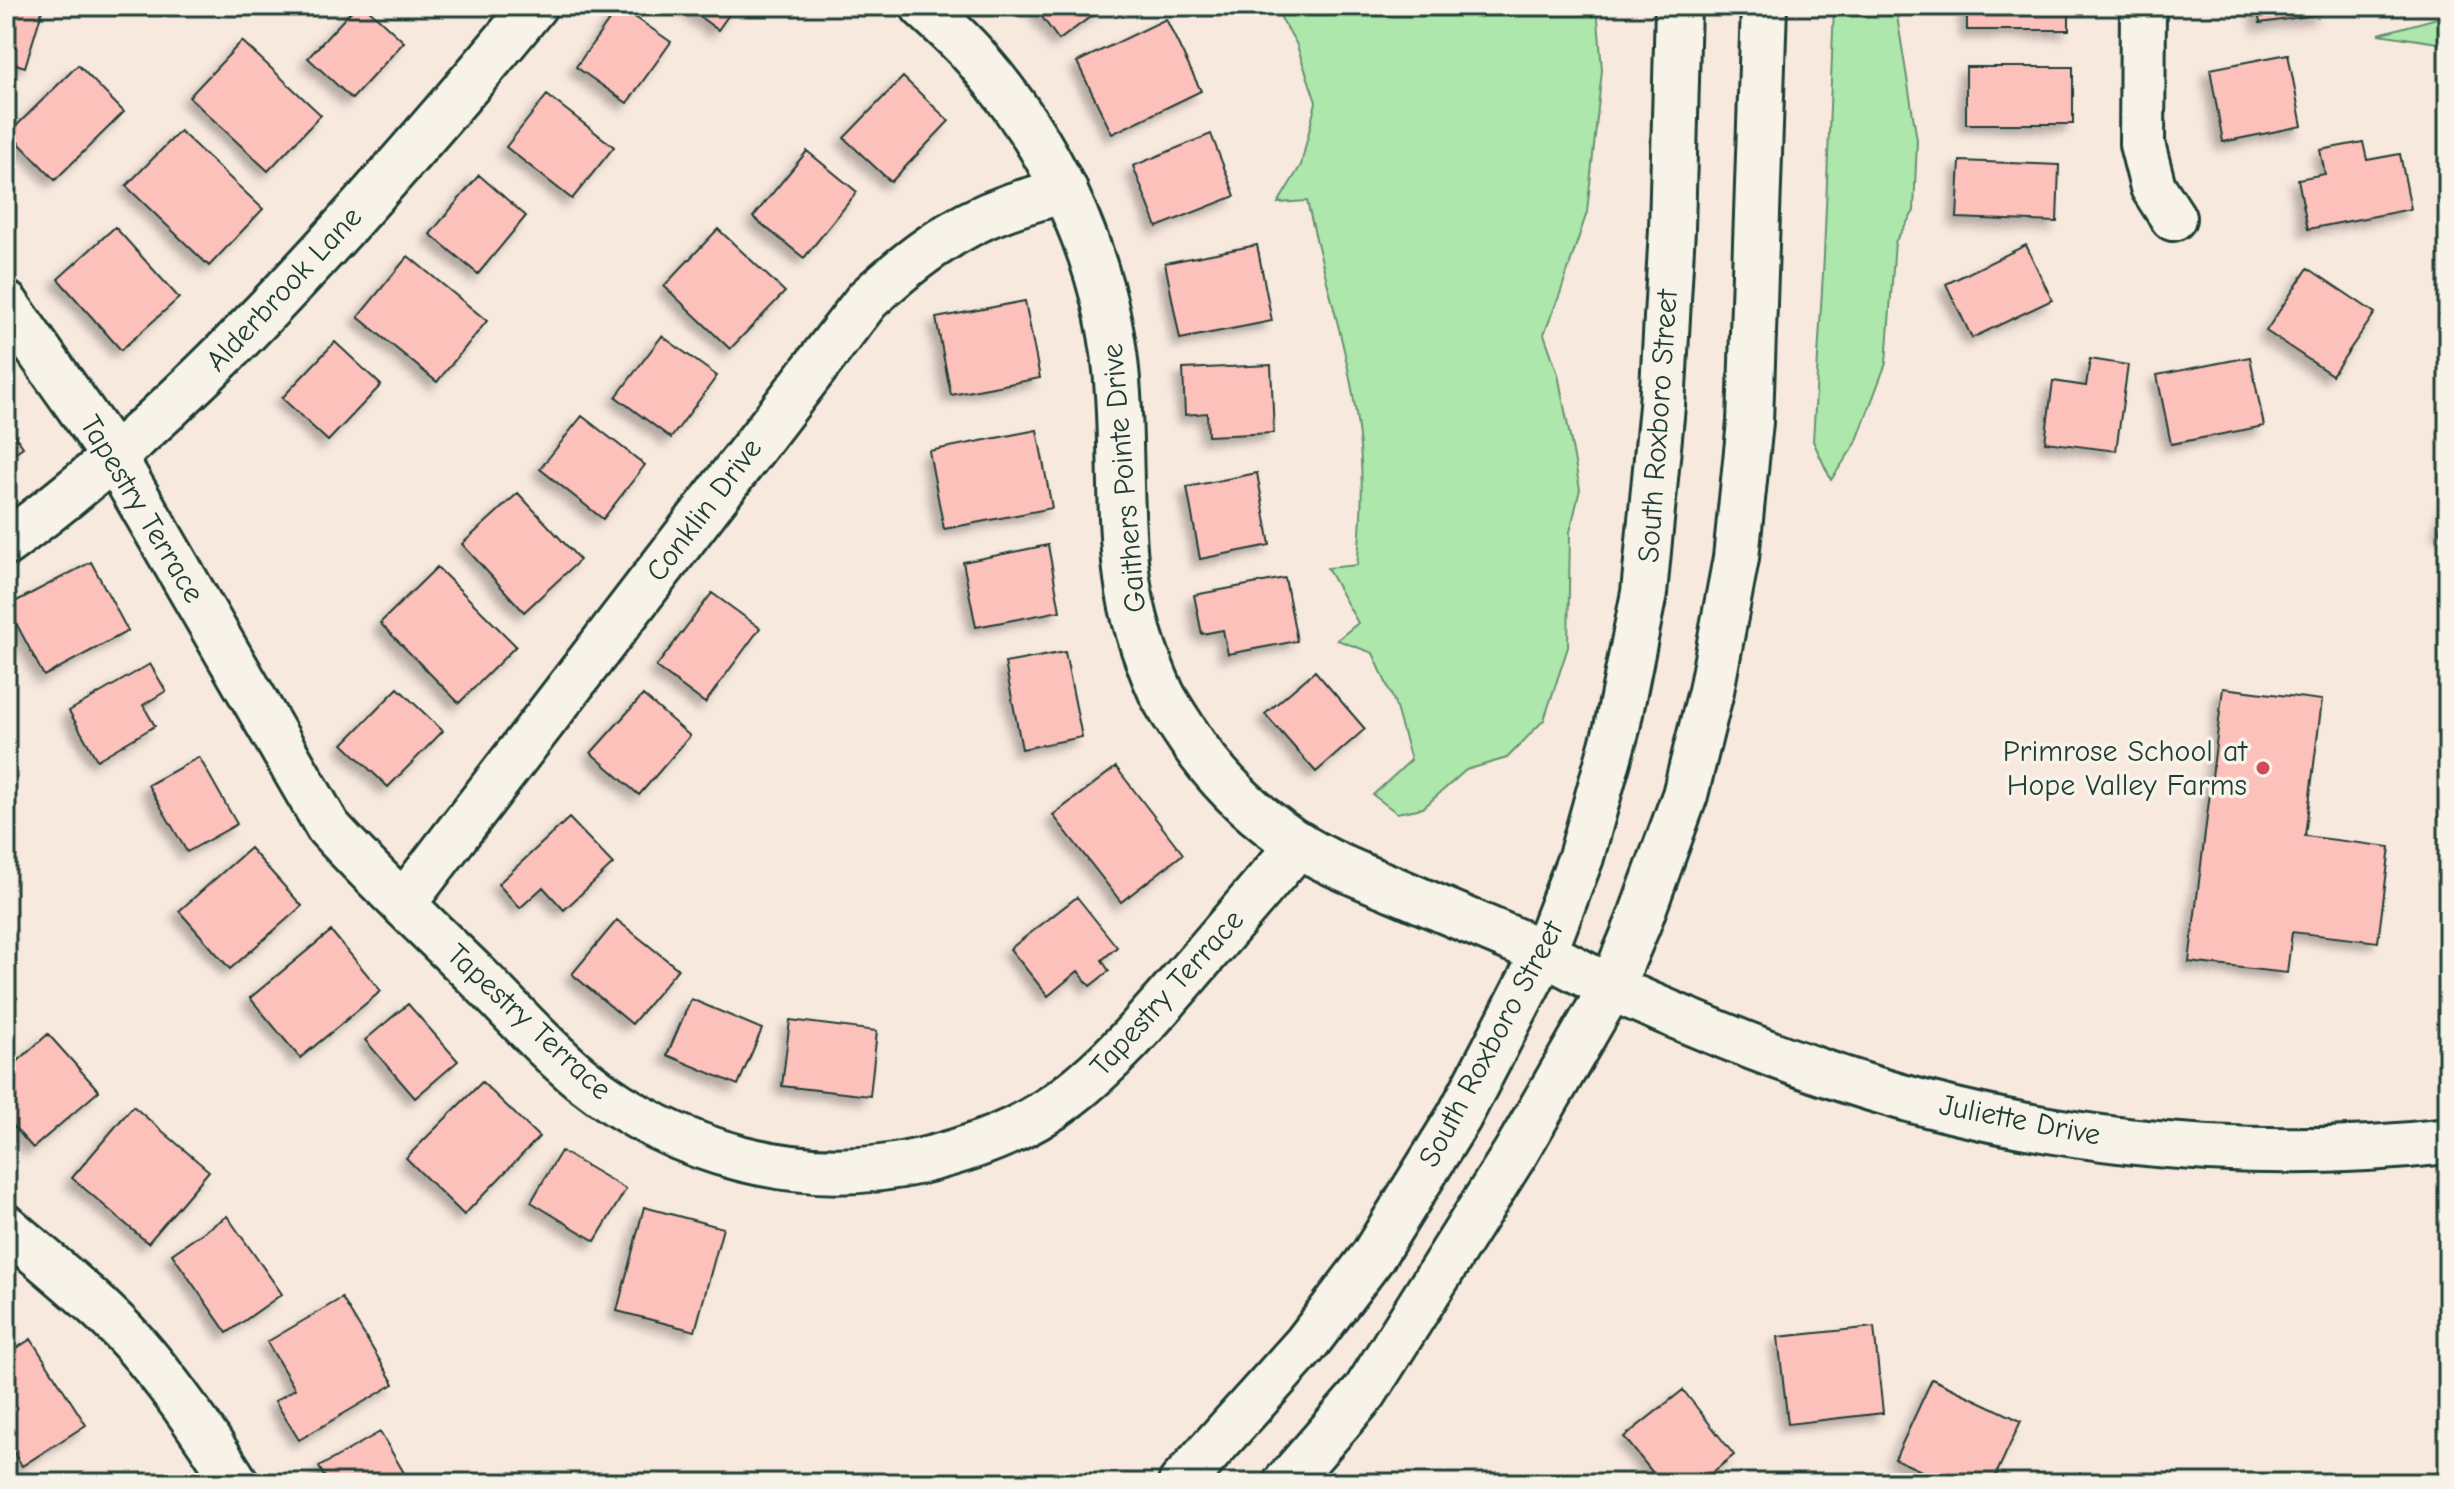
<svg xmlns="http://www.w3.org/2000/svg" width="2454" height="1489" viewBox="0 0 2454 1489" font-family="'Comic Neue',sans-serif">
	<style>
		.green { fill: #ade7ab; stroke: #669270; stroke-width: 2 }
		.building { fill: #fdc1bc; stroke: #1f3d34; stroke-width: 2; filter: url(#shadow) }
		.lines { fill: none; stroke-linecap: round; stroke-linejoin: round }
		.street-casing { stroke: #1f3d34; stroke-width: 50 }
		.secondary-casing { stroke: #1f3d34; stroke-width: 50 }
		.street { stroke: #f7f3e8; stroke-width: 44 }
		.secondary { stroke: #f7f3e8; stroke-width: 44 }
		.poi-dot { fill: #d1495b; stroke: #f7f3e8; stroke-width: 3 }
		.labels { text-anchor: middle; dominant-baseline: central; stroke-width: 7; stroke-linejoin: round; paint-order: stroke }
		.street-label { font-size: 30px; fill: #1f3d34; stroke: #f7f3e8 }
		.poi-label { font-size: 30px; fill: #1f3d34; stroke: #f7f3e8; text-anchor: end }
	</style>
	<defs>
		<filter id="shadow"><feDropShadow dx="-7" dy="7" stdDeviation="4" flood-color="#0004"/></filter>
	</defs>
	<rect width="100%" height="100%" fill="#f8e9df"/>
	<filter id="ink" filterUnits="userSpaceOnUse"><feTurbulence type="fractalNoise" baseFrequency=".0125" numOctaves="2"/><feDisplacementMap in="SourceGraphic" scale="16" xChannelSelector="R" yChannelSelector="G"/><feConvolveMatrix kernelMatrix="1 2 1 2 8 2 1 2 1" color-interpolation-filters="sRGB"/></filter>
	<g filter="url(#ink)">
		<!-- green -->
		<path class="green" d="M1274,6H1597L1602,70L1587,212L1560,294L1544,334L1558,374L1580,489L1570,532L1568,647L1544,720L1507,758L1466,770L1423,808L1397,813L1373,795L1411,760L1394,701L1373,653L1337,640L1358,623L1327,568L1357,565C1362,521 1364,473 1358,429C1349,352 1324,277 1307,201L1278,203L1301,165L1316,102L1296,43Z
			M1834,6H1899L1897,16L1917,140L1914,211L1895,242L1886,363L1856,443L1831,480L1813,441L1824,256Z
			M2448,15V55L2444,44L2379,34Z"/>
		<!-- building -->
		<path class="building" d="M6,6L43,8L25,67L6,61Z
			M356,6H365L404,42L352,99L308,58Z
			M619,6L671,42L627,103L576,67Z
			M685,6H735L718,30Z
			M1034,6H1105L1059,40Z
			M1967,6H2069V30H1967Z
			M2257,6H2321L2322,14L2260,23Z
			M1166,19L1201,91L1112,134L1077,62Z
			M242,41L321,115L268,171L189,97Z
			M2288,54L2302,126L2223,142L2210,69Z
			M78,65L124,112L55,180L9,133Z
			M1966,67H2073V124H1966Z
			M903,77L949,121L891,182L844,138Z
			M547,95L614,147L572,199L506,147Z
			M180,131L263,209L209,266L126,186Z
			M1211,134L1235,196L1157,227L1133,166Z
			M2363,142L2367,160L2400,154L2411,209L2308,229L2298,179L2325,174L2320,150Z
			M807,151L857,192L804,258L753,217Z
			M1960,161L2059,165L2057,222L1957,218Z
			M479,175L526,216L478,274L430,234Z
			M115,227L179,298L121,350L58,279Z
			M718,229L785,292L730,349L664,286Z
			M1257,245L1272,321L1180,339L1165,263Z
			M2026,245L2052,300L1972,338L1946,284Z
			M408,256L487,321L437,382L358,317Z
			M2308,268L2375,313L2332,375L2266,331Z
			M1025,301L1040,378L951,395L936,318Z
			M662,336L717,376L671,438L616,397Z
			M335,342L381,385L328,441L282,398Z
			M2250,357L2264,426L2171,444L2157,375Z
			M2090,359L2128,365L2116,451L2045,442L2053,381L2086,386Z
			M1271,365L1274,433L1208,436L1207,413L1185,415L1183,369Z
			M582,416L645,465L603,519L540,469Z
			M6,423L23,447L6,459Z
			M1037,430L1052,508L944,529L929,451Z
			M1257,473L1270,545L1200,559L1187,487Z
			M518,493L580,560L524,612L462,544Z
			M2448,499V533L2440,531Z
			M1048,545L1060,611L976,627L963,562Z
			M91,562L128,631L44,676L7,606Z
			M437,567L516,646L459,703L380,623Z
			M1285,578L1297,641L1228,654L1223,630L1202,634L1194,595Z
			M712,593L760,628L705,703L656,667Z
			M1065,652L1082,737L1022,749L1005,663Z
			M150,664L166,691L143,705L155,726L97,760L69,711Z
			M1315,671L1365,729L1316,772L1265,714Z
			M398,688L443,731L388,787L343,744Z
			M2223,688L2322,700L2305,836L2390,847L2378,942L2292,932L2287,973L2189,962Z
			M643,695L690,736L639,795L591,753Z
			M199,757L237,824L187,852L148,785Z
			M1116,767L1183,854L1121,902L1053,815Z
			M569,818L613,864L564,910L543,887L520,908L498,884Z
			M250,848L302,906L230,969L179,911Z
			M1077,897L1117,947L1102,960L1109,971L1090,986L1078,971L1048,996L1010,949Z
			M617,920L678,969L632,1024L572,974Z
			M331,931L381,991L300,1058L250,998Z
			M6,985L17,998L6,1008Z
			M691,999L762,1029L738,1085L667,1055Z
			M408,1004L458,1061L415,1098L365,1040Z
			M790,1020L877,1031L870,1096L782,1086Z
			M48,1034L99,1091L33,1148L6,1118V1072Z
			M482,1082L539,1137L464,1215L406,1158Z
			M133,1106L209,1171L148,1243L72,1178Z
			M561,1151L626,1189L595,1241L531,1202Z
			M644,1207L723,1228L695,1331L617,1311Z
			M227,1216L282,1294L227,1333L172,1254Z
			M342,1298L394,1384L299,1440L275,1401L295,1389L267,1342Z
			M1874,1327L1883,1413L1788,1424L1778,1337Z
			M31,1339L86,1425L22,1466L6,1440V1355Z
			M1932,1379L2021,1421L1992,1483H1921L1926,1473L1895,1459Z
			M1683,1390L1734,1455L1699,1483H1661L1624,1437Z
			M380,1432L410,1483H328L319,1467Z"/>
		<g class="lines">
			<defs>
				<path id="street" d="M923,6C941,23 961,40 977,59C1058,152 1111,270 1118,394C1122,453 1119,520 1127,578C1132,618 1145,656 1161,692C1167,705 1176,717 1184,730C1209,769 1241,804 1280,832C1314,858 1357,874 1396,890C1440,909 1483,927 1526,945C1557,958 1584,975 1614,989C1679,1018 1749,1047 1816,1070C2015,1140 2238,1166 2448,1141
					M2143,6L2142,144L2153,187L2173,218
					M6,304L114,457L328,827C376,880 429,929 480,979C513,1012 545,1049 581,1078C676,1154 801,1189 921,1161C972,1149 1025,1130 1067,1097C1113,1062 1149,1019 1187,975C1224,932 1262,888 1299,844
					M6,543C147,440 269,313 384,182C435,124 486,66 534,6
					M403,904L867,300C908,262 952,227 1006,208C1025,201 1045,196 1065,190
					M6,1227C49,1265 96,1301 134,1343C173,1387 205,1434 236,1483"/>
				<path id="secondary" d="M1181,1483L1306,1344L1373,1256L1459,1117L1544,953L1581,857L1617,728L1644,593L1662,406L1672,229L1678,6
					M1286,1483L1365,1392L1516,1152L1611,988L1638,924L1685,795L1711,691L1736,558L1750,422L1764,6"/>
			</defs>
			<!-- street casing -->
			<use href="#street" class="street-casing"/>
			<!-- secondary casing -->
			<use href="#secondary" class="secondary-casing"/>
			<!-- street -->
			<use href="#street" class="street"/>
			<!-- secondary -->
			<use href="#secondary" class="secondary"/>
		</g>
	</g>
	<!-- markers -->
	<circle class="poi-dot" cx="2263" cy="768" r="8"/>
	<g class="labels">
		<!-- street labels -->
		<g class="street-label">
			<text transform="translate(284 289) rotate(-47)">Alderbrook Lane</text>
			<text transform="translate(1658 426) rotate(-86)">South Roxboro Street</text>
			<text transform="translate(1124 478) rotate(-95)">Gaithers Pointe Drive</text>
			<text transform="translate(142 509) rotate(59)">Tapestry Terrace</text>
			<text transform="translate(704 510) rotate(-53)">Conklin Drive</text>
			<text transform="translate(1167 993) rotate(-48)">Tapestry Terrace</text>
			<text transform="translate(529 1022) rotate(43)">Tapestry Terrace</text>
			<text transform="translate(1491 1044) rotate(-62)">South Roxboro Street</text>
			<text transform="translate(2020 1120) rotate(11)">Juliette Drive</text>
		</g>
		<!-- poi labels -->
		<g class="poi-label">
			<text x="2247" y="751">Primrose School at<tspan x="2247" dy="34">Hope Valley Farms</tspan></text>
		</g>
	</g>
	<!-- margin -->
	<rect width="2454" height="1489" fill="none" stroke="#f7f3e8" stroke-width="32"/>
	<rect x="16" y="16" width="2422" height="1457" fill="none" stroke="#1f3d34" stroke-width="3" filter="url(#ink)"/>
</svg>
